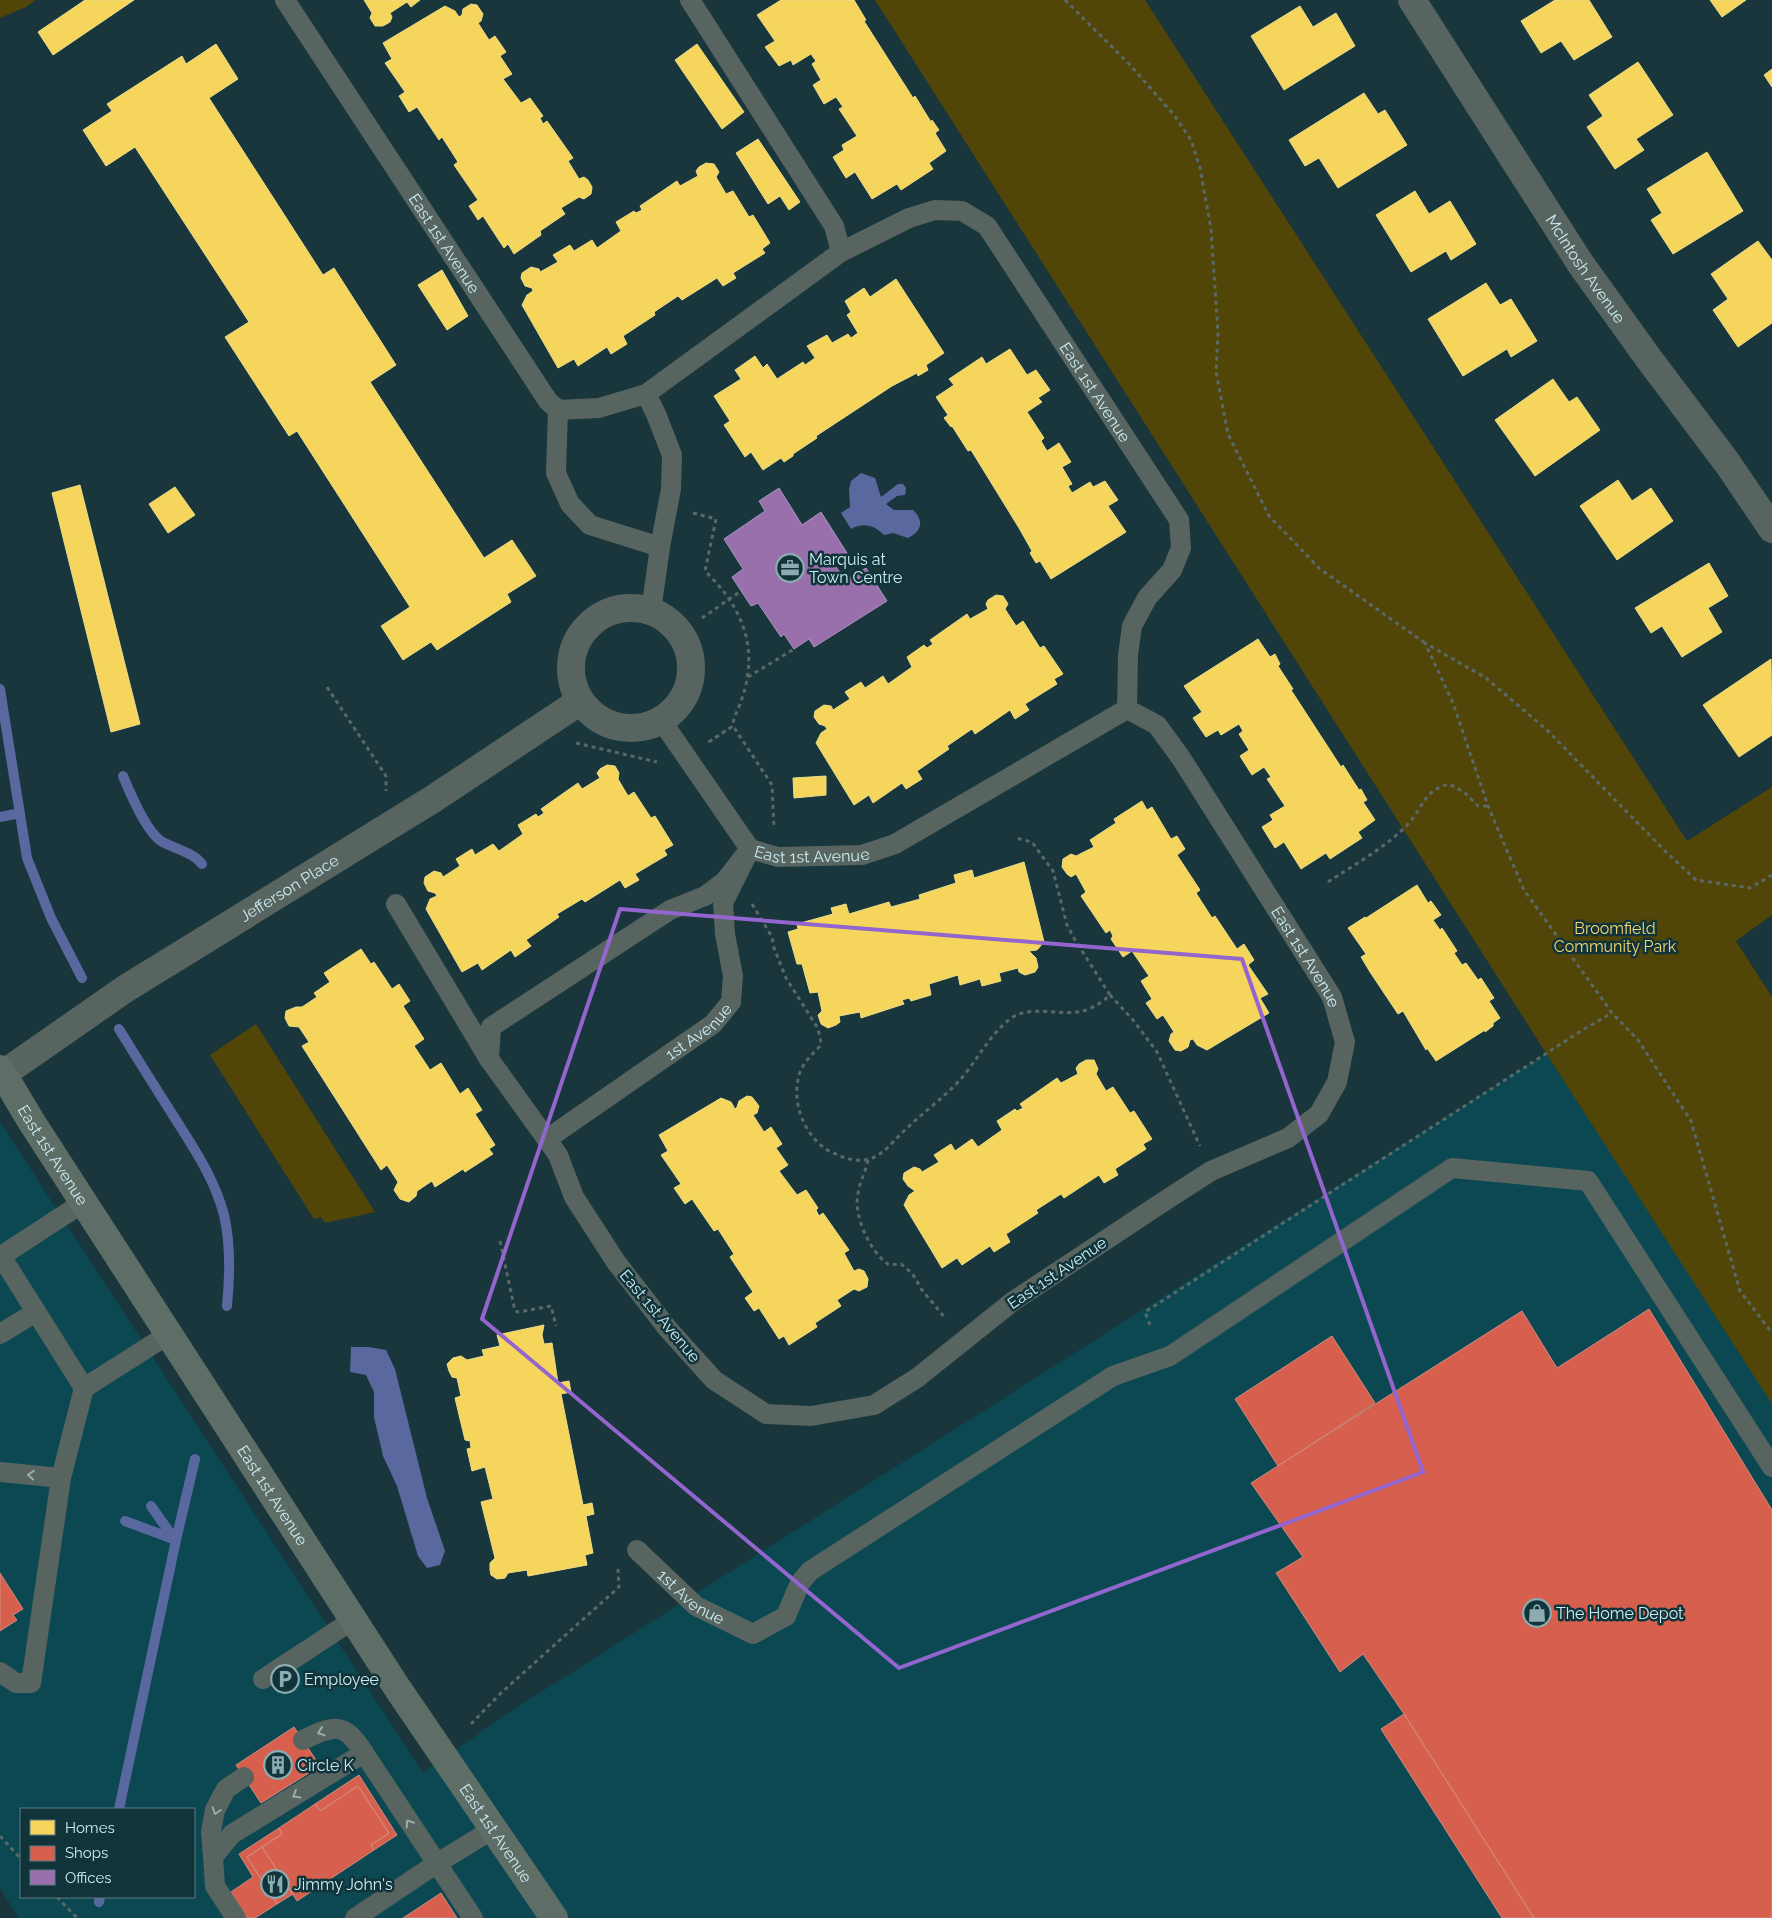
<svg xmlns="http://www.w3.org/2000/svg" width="1772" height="1918" viewBox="0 0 1772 1918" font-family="Raleway,sans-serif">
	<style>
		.built { fill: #0b4852; fill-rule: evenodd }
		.green { fill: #514508 }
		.water { fill: #59699f }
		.homes { fill: #f6d55c; stroke: #e9dc89 }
		.shops { fill: #d6604d; stroke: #d38a7e }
		.offices { fill: #9970ab; stroke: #a895c0 }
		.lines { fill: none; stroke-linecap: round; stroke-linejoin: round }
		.stream { stroke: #59699f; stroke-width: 10 }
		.path { stroke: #5a6967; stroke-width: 3; stroke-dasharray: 4 4; stroke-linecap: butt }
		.lane { stroke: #58645f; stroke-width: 20 }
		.street { stroke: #58645f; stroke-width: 28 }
		.secondary { stroke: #5f6d67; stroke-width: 28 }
		.oneway { stroke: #97aeaf }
		.marked { fill: none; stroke: #9365ce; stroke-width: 4; stroke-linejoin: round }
		.labels { text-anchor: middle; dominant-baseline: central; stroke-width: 5; stroke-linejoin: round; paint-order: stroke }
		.street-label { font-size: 16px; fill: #cbebf1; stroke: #11343a }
		.poi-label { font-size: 16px; fill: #cbebf1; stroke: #11343a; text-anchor: start }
		.park-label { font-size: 16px; fill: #f4d572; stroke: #11343a }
	</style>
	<rect width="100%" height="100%" fill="#18363b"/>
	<!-- built -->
	<path class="built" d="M1548,1052L1772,1402V1918H19L0,1888V1122L423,1773L505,1715ZM21,1809H194V1897H21Z"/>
	<!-- green -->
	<path class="green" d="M0,0H36L26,7L0,18Z
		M875,0H1145L1687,841L1772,787V915L1736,941L1772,997V1404L1544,1050Z
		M256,1024L375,1212L325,1223L321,1217L314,1219L210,1055Z"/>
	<!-- water -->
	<path class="water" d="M861,473L875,478L881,497L898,484H903L906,488L905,495L897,496L886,504L894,510H913C925,522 921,531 908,538L893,533L884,535C875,525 863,522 851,529L841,513L850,507L849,489L851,481Z
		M351,1347H369L386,1350L395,1369L427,1498L445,1551L440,1565L427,1568L418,1556L397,1486L383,1456L374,1417V1392L366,1375L350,1372Z"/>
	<!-- homes -->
	<path class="homes" d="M85,0H134L53,55L38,32Z
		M364,0H420L411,7L407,2L390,13L392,17L390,22L383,26H375L370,18L372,13Z
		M781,0H854L866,20L864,21L913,98L915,96L931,122L932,120L939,130L935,133L946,151L929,163L933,169L901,190L897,184L872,199L855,172L846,178L833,157L844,150L842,145L857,136L839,109L843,107L836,97L824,104L813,85L821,80L812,64L816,61L811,54L793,65L791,60L779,66L765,47L775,41L757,15Z
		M1555,0H1589L1612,37L1574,60L1561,41L1541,53L1521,21Z
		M1710,0H1746L1722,17Z
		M471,4L477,5L483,14L481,21L478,23L489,40L495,36L506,52L500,56L512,74L503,79L521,103L530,98L543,116L540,118L543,124L547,121L573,158L568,161L579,179L584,177L588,180L592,187L591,194L584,199L579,197L561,208L565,214L540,231L541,235L514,254L508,244L504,248L483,216L478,220L469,206L478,200L454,165L458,162L442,137L439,140L417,107L409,112L399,96L405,92L385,63L392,59L383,43L445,6L455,11L459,17L462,15L463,9Z
		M1300,6L1313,27L1336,13L1355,46L1284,90L1251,36Z
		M216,44L238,79L209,98L323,275L334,268L396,365L370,382L484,558L512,540L536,576L507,594L511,602L437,650L431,642L403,660L381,626L410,607L297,431L289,436L225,337L249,322L135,147L106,166L83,130L112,111L107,104L182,56L186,64Z
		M697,44L744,112L722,129L675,60Z
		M1638,62L1673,115L1636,139L1644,150L1615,169L1587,127L1603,116L1589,95Z
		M1772,69V87L1764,75Z
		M1364,93L1378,114L1385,110L1407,145L1338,188L1319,158L1305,166L1289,140Z
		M758,139L800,202L789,210L780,196L768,204L736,153Z
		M1707,152L1743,211L1673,254L1651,220L1662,213L1647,189Z
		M706,163L714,164L719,172L716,177L726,194L733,191L749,217L753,215L770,243L762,249L765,253L733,273L736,278L723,286L717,278L682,300L678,296L654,312L655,315L623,336L627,344L611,354L607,347L578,366L574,359L558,368L522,305L527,295L533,291L532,288L525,286L521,278L522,273L531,267L539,269L540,272L558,262L553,255L570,245L574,251L592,240L597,248L621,231L616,222L634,211L636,213L642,210L640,206L677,181L680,186L698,176L696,171L699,167Z
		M1415,191L1429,214L1450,201L1476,244L1451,260L1446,251L1411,272L1376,215Z
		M1758,241L1772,260V323L1738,347L1713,310L1728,299L1711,274Z
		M442,270L468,316L447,330L418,285Z
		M896,279L944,353L926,365L928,370L918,376L917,373L892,386L816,436L817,438L793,454V456L784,462L781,458L763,470L751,452L745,457L724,425L730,421L714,396L741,379L735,370L755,356L763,368L767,364L777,379L803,362L805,365L815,358L807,346L827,335L832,343L848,334L851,338L858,333L847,315L851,312L845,301L864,288L870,297Z
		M1486,283L1500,305L1511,299L1537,341L1511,357L1507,349L1463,376L1428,319Z
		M1010,349L1027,375L1036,370L1050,390L1038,398L1042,402L1027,412L1044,438L1041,441L1047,451L1059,443L1071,462L1062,467L1072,484L1068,486L1072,493L1090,482L1093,487L1105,481L1118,500L1108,506L1126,532L1051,579L1040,561L1036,563L1030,553L1032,551L1019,528L971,450L968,451L952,426L951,427L944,418L948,415L936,397L954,385L949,379L982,357L986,364Z
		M1553,379L1569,402L1577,397L1600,430L1535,476L1495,420Z
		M1618,480L1632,501L1651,488L1673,521L1617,560L1580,506Z
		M80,485L140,724L111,732L52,493Z
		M175,487L195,515L168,533L149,504Z
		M1709,563L1728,596L1708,608L1722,632L1682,657L1662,626L1651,633L1635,608Z
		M996,595L1003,596L1008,604L1005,609L1016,626L1023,621L1040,648L1044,646L1063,674L1054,679L1057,684L1025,704L1029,710L1015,719L1010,710L975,734L972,729L947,746L949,749L917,771L922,779L906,789L902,783L873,803L869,795L854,805L816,743L821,733L827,729L825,726L819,724L814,717L815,711L824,705L831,706L833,710L850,699L845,692L861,682L865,688L883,676L888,684L912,667L907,657L924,645L927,648L933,644L930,640L967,614L970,619L988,609L986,604L988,600Z
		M1258,639L1270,657L1275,654L1280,664L1278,666L1293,689L1291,690L1341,767L1343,765L1359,790L1361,789L1367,800L1363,802L1375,820L1358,832L1362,838L1330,859L1326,853L1301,869L1284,842L1275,848L1262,827L1273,820L1270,815L1285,806L1267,779L1271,777L1264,767L1252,775L1240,756L1249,750L1239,734L1243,731L1239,724L1221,735L1218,730L1206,737L1193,718L1202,712L1184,686Z
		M1771,659L1772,735L1739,757L1703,705Z
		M607,765L615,766L619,773L618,779L628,796L634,792L651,818L655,816L673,845L664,850L667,855L635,874L639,880L625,888L620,880L585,902L582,899L557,914L559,917L526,940L531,946L515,957L511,950L482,970L478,963L462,972L426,909L430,899L437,896L435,893L428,891L424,883L425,877L434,871L441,873L443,877L460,866L456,859L472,849L475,855L493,844L499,851L523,834L518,825L536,814L538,817L544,813L541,809L578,783L582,789L600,778L597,773L600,769Z
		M826,776V795L794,798L793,778Z
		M1142,801L1147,810L1152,807L1171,839L1177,836L1185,849L1177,855L1200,890L1196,893L1212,918L1215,916L1237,949L1244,944L1254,960L1248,965L1268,994L1260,998L1269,1013L1207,1050L1197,1045L1193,1039L1190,1040L1188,1047L1181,1051L1175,1050L1169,1041L1171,1034L1174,1032L1163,1015L1157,1019L1146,1003L1152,999L1141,981L1149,976L1132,951L1123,957L1111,939L1113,936L1110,930L1106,933L1081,896L1086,892L1076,874L1071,877L1067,874L1062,867L1063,859L1071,854L1076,856L1094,847L1090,840L1116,823L1114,819Z
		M1024,862L1044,942L1037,950L1029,951L1036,958L1038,967L1035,972L1025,975L1019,972L1018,968L999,973L1001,981L982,986L980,979L960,985L958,975L929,984L931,995L911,1001L909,998L902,1000L904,1004L861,1018L860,1012L839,1016L840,1022L836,1025L828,1028L821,1024L818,1015L822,1011L818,992L810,993L802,964H797L788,932L798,929L797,924L833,914L831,908L846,904L849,914L889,902L891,907L920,899L919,895L956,883L954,875L972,870L974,878Z
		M1417,885L1428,903L1431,901L1441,915L1433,920L1440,930L1442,928L1457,951L1454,953L1462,965L1466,963L1478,980L1481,978L1494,998L1489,1001L1500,1018L1493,1023V1026L1485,1032V1030L1436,1061L1427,1048L1426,1050L1403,1011L1398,1014L1370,972L1361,957L1366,954L1348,928L1365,917L1366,918Z
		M361,949L371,964L374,962L392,989L399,984L410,1001L403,1006L424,1039L414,1046L430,1070L441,1063L460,1094L468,1088L482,1110L475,1114L495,1145L489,1149L493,1154L465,1172L463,1169L435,1187L432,1181L417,1191L416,1196L409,1202L400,1199L394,1190L398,1182L387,1165L381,1170L302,1046L309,1042L299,1027L289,1026L285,1018L286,1011L296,1007H302L317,997L314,993L330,982L324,973Z
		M1086,1060H1094L1098,1069L1096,1074L1106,1091L1113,1087L1130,1113L1134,1111L1152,1139L1143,1144L1146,1149L1115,1169L1118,1175L1104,1183L1099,1175L1064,1198L1061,1194L1036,1210L1038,1213L1006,1234L1010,1242L994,1252L990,1246L962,1265L957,1258L942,1268L904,1205L909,1195L915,1191L908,1186L903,1179L904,1173L914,1167L920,1169L922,1172L939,1162L934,1155L951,1144L955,1151L972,1139L978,1147L1002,1130L997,1121L1015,1109L1017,1111L1023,1108L1020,1104L1057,1078L1061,1083L1078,1074L1076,1068L1079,1064Z
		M747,1096L752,1097L759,1106L757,1113L753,1115L764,1132L771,1127L782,1144L776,1148L788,1165L779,1171L797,1195L806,1190L818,1208L816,1210L819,1216L823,1213L849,1250L844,1253L854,1271L859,1269L864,1271L868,1279L867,1287L859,1291L854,1289L837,1300L841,1306L815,1323L817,1327L789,1345L784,1336L779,1339L759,1308L754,1311L745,1298L753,1292L730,1257L734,1254L718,1229L714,1231L692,1199L685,1204L674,1188L681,1184L661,1155L668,1151L659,1135L721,1098L731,1102L735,1109L737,1107L739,1101Z
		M544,1325L542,1335L544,1344L552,1343L558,1383L569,1381L571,1392L561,1394L583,1505L592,1503L594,1514L586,1516L593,1553L585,1555L587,1565L528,1576L527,1570L508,1573L505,1578L497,1579L491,1575L490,1570V1563L495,1558L481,1502L493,1499L485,1467L472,1471L467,1449L471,1448L470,1441L465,1440L455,1398L461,1396L457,1378L452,1377L449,1371L447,1364L453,1358L461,1356L467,1360L484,1356L482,1350L500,1346L497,1335Z"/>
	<!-- shops -->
	<path class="shops" d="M1649,1309L1772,1510V1918H1534L1404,1714L1363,1654L1340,1672L1276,1573L1303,1557L1251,1483L1522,1311L1557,1368Z
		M1332,1336L1375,1403L1278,1466L1235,1399Z
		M0,1573L23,1609L13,1615L17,1620L0,1631Z
		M1404,1714L1534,1918H1502L1381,1729Z
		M294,1727L320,1766L261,1803L236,1765Z
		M359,1775L397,1835L374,1850L371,1845L389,1833L358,1786L320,1811L315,1804Z
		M358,1786L389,1833L371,1845L374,1850L297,1901L262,1847L282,1834L279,1828L315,1804L320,1811Z
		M279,1828L282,1834L247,1857L277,1904L255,1918H247L231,1892L253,1877L239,1854Z
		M262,1847L293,1894L277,1904L247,1857Z
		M441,1893L457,1918H403Z"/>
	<!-- offices -->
	<path class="offices" d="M779,488L802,525L821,512L847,553L832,562L846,580L866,568L887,601L814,647L809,639L794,649L784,634L781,637L758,603L751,606L732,577L743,569L724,539L765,511L759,501Z"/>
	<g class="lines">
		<!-- stream -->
		<path class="stream" d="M0,689L27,858L51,918L82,978
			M123,776C130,793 146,831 161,841C174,849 193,852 202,864
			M0,817L20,813
			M119,1029C138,1060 157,1090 176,1120C195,1150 215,1180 224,1215C231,1245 230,1276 227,1306
			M151,1506L175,1540
			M125,1521L176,1540
			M119,1809L176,1540L195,1459
			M99,1902L100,1897"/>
		<!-- path -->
		<path class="path" d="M1065,0L1131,66L1174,115L1191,140L1200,168L1211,229L1218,333L1216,372L1228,434L1269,516L1320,569L1425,643
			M693,513L716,519L705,571C735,600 755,635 747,678C746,687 743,696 740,704C737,712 733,718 733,726L707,743L733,726L772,785L774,829
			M702,618L741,591
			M748,677L794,649
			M327,687L386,776V791
			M576,743L657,762
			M1772,875L1750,888L1696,880L1665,851L1547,730L1486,678L1425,643L1453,703L1488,806L1524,890L1612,1013L1638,1040L1691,1121L1740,1291L1772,1333
			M1328,882C1355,864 1387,847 1409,823C1424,806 1424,790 1449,784L1464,792L1478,806H1488
			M752,904L772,937L774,948L786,978L817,1027L820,1036L821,1045C812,1055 803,1062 799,1075C792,1101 802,1130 823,1147C826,1150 832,1152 836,1154C846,1159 858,1162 869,1159C884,1155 893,1141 904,1131C924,1111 947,1096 965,1074C980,1055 991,1034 1010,1019C1028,1005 1056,1015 1077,1012C1089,1011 1101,1003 1110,995L1075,940L1067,925L1053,871L1032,842L1016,838
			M1110,995L1133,1020L1157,1052L1200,1146
			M868,1160C866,1171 860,1181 858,1193C853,1216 870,1252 889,1265L901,1264L912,1273L922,1290L946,1319
			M500,1241L515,1311L519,1312L551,1306L556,1326
			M1150,1325L1145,1312L1581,1031L1612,1013
			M471,1724L501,1693L619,1587L618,1569
			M0,1836L21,1859
			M57,1897L77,1918"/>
		<!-- lane -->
		<g class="lane">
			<path id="s1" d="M285,0L548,401L558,410L599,408L646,394L841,252L909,218L935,210L962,211L987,226L1179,520L1181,548L1172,570L1147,598L1132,626L1128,655L1127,709L1157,725L1181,758L1332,997L1345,1042L1337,1082L1319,1114L1288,1138L1211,1171L1163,1202L1012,1302L917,1378L874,1405L811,1416L766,1414L714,1380L668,1329L616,1262L574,1197L558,1155L489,1059L491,1027L670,910L705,896L725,881L750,849L778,857L862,855L895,844L1127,709"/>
			<path d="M690,0L834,226L841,252"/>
			<path d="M646,394L656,414L672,455L671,489L660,547L651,611"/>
			<path d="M558,410L556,473L570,504L590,525L660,547"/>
			<path d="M396,904L489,1059"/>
			<path id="s2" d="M547,1139L713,1024L731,1002L733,976L725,934L723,903L750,849L661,720"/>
			<path d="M0,1334L36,1312"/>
			<path d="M84,1388L1,1256L84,1202"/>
			<path d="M0,1472L61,1478"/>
			<path id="s3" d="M637,1550L696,1606L753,1634L786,1616L800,1583L810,1571L1113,1376L1170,1356L1452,1168L1588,1181L1772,1467"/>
			<path d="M0,1672L16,1683H31L61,1478L84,1388L169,1334"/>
			<path d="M263,1679L353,1620"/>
			<path d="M303,1740C335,1724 344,1722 364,1753"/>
			<path d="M213,1857L211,1831L215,1810L226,1789L244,1777"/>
			<path d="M236,1918L215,1886L213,1857L232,1834L364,1753L473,1918"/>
			<path d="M355,1918L436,1864L493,1829"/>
		</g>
		<!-- street -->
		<g class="street">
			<path id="s4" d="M1412,0L1580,263L1649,359L1728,464L1772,529"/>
			<circle cx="631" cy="668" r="60"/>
			<path id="s5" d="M0,1076L125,989L433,799L579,702"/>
		</g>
		<!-- secondary -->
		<path class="secondary" id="s6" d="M0,1069L31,1121L398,1689L554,1918"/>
	</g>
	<!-- one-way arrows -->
	<defs><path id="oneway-chevron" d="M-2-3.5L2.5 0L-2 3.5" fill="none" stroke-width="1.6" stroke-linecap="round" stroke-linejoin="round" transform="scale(1.25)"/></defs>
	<g class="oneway">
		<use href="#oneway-chevron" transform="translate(31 1475) rotate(-175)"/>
		<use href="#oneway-chevron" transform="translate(321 1732) rotate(162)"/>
		<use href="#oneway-chevron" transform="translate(296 1795) rotate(149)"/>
		<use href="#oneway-chevron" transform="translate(216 1811) rotate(108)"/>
		<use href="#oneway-chevron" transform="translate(409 1823) rotate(-123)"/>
	</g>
	<!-- marked area -->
	<path class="marked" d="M620,909L1242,959L1423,1472L899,1668L482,1319Z"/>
	<!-- icons -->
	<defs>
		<symbol id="office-ring" viewBox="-11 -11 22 22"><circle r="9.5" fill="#11343a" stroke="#8cacb1" stroke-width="1.5"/><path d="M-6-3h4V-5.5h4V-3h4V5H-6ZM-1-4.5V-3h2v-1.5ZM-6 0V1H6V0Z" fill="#8cacb1"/></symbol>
		<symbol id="shop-ring" viewBox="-11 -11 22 22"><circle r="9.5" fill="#11343a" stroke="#8cacb1" stroke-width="1.5"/><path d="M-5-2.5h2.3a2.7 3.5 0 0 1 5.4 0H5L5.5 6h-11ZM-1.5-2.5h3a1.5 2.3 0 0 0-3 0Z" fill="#8cacb1"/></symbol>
		<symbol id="parking-ring" viewBox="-11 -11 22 22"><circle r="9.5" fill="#11343a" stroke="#8cacb1" stroke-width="1.5"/><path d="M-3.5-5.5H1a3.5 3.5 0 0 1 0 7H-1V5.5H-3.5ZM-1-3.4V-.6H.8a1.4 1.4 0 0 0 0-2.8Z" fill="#8cacb1"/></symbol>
		<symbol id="building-ring" viewBox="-11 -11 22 22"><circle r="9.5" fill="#11343a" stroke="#8cacb1" stroke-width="1.5"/><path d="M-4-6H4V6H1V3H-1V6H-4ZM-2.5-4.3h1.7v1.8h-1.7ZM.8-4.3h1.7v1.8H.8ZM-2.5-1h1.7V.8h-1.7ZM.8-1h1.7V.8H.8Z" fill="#8cacb1"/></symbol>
		<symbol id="restaurant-ring" viewBox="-11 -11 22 22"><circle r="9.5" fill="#11343a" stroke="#8cacb1" stroke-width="1.5"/><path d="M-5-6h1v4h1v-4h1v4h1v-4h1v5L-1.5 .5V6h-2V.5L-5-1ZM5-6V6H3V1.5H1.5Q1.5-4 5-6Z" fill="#8cacb1"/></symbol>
	</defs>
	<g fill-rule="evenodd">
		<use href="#office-ring" x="774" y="552" width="32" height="32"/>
		<use href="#shop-ring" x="1521" y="1597" width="32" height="32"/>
		<use href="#parking-ring" x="269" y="1663" width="32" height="32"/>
		<use href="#building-ring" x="262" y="1749" width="32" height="32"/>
		<use href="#restaurant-ring" x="259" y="1868" width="32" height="32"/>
	</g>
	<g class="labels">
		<!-- street labels -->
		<g class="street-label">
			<text stroke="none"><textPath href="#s1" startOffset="291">East 1st Avenue</textPath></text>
			<text stroke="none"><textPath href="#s4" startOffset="320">McIntosh Avenue</textPath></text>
			<text stroke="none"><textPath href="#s1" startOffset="1182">East 1st Avenue</textPath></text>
			<text stroke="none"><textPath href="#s1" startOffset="3532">East 1st Avenue</textPath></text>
			<text stroke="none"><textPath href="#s5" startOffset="345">Jefferson Place</textPath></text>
			<text stroke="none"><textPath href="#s1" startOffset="1849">East 1st Avenue</textPath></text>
			<text stroke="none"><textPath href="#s2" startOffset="186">1st Avenue</textPath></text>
			<text stroke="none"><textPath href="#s6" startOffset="101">East 1st Avenue</textPath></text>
			<text transform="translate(1057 1273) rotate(-34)">East 1st Avenue</text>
			<text transform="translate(660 1316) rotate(50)">East 1st Avenue</text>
			<text stroke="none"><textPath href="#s6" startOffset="506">East 1st Avenue</textPath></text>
			<text stroke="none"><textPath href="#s3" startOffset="72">1st Avenue</textPath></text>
			<text stroke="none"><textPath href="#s6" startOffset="911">East 1st Avenue</textPath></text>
		</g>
		<!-- poi labels -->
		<g class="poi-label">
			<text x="809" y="559">Marquis at<tspan x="809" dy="18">Town Centre</tspan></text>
			<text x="1556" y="1613">The Home Depot</text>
			<text x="304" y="1679">Employee</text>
			<text x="297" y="1765">Circle K</text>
			<text x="294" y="1884">Jimmy John's</text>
		</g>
		<!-- park labels -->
		<g class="park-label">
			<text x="1615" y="928">Broomfield<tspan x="1615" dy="18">Community Park</tspan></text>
		</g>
	</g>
	<!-- legend -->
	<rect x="20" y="1808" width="175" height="90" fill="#11343a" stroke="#5b7d83"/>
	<rect x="30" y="1820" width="25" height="15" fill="#f6d55c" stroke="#5b7d83"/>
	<text x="65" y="1833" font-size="15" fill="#cbebf1">Homes</text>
	<rect x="30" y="1846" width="25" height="15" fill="#d6604d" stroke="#5b7d83"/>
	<text x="65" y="1858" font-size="15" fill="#cbebf1">Shops</text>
	<rect x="30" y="1870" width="25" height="15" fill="#9970ab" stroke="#5b7d83"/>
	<text x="65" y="1883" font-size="15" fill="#cbebf1">Offices</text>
</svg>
